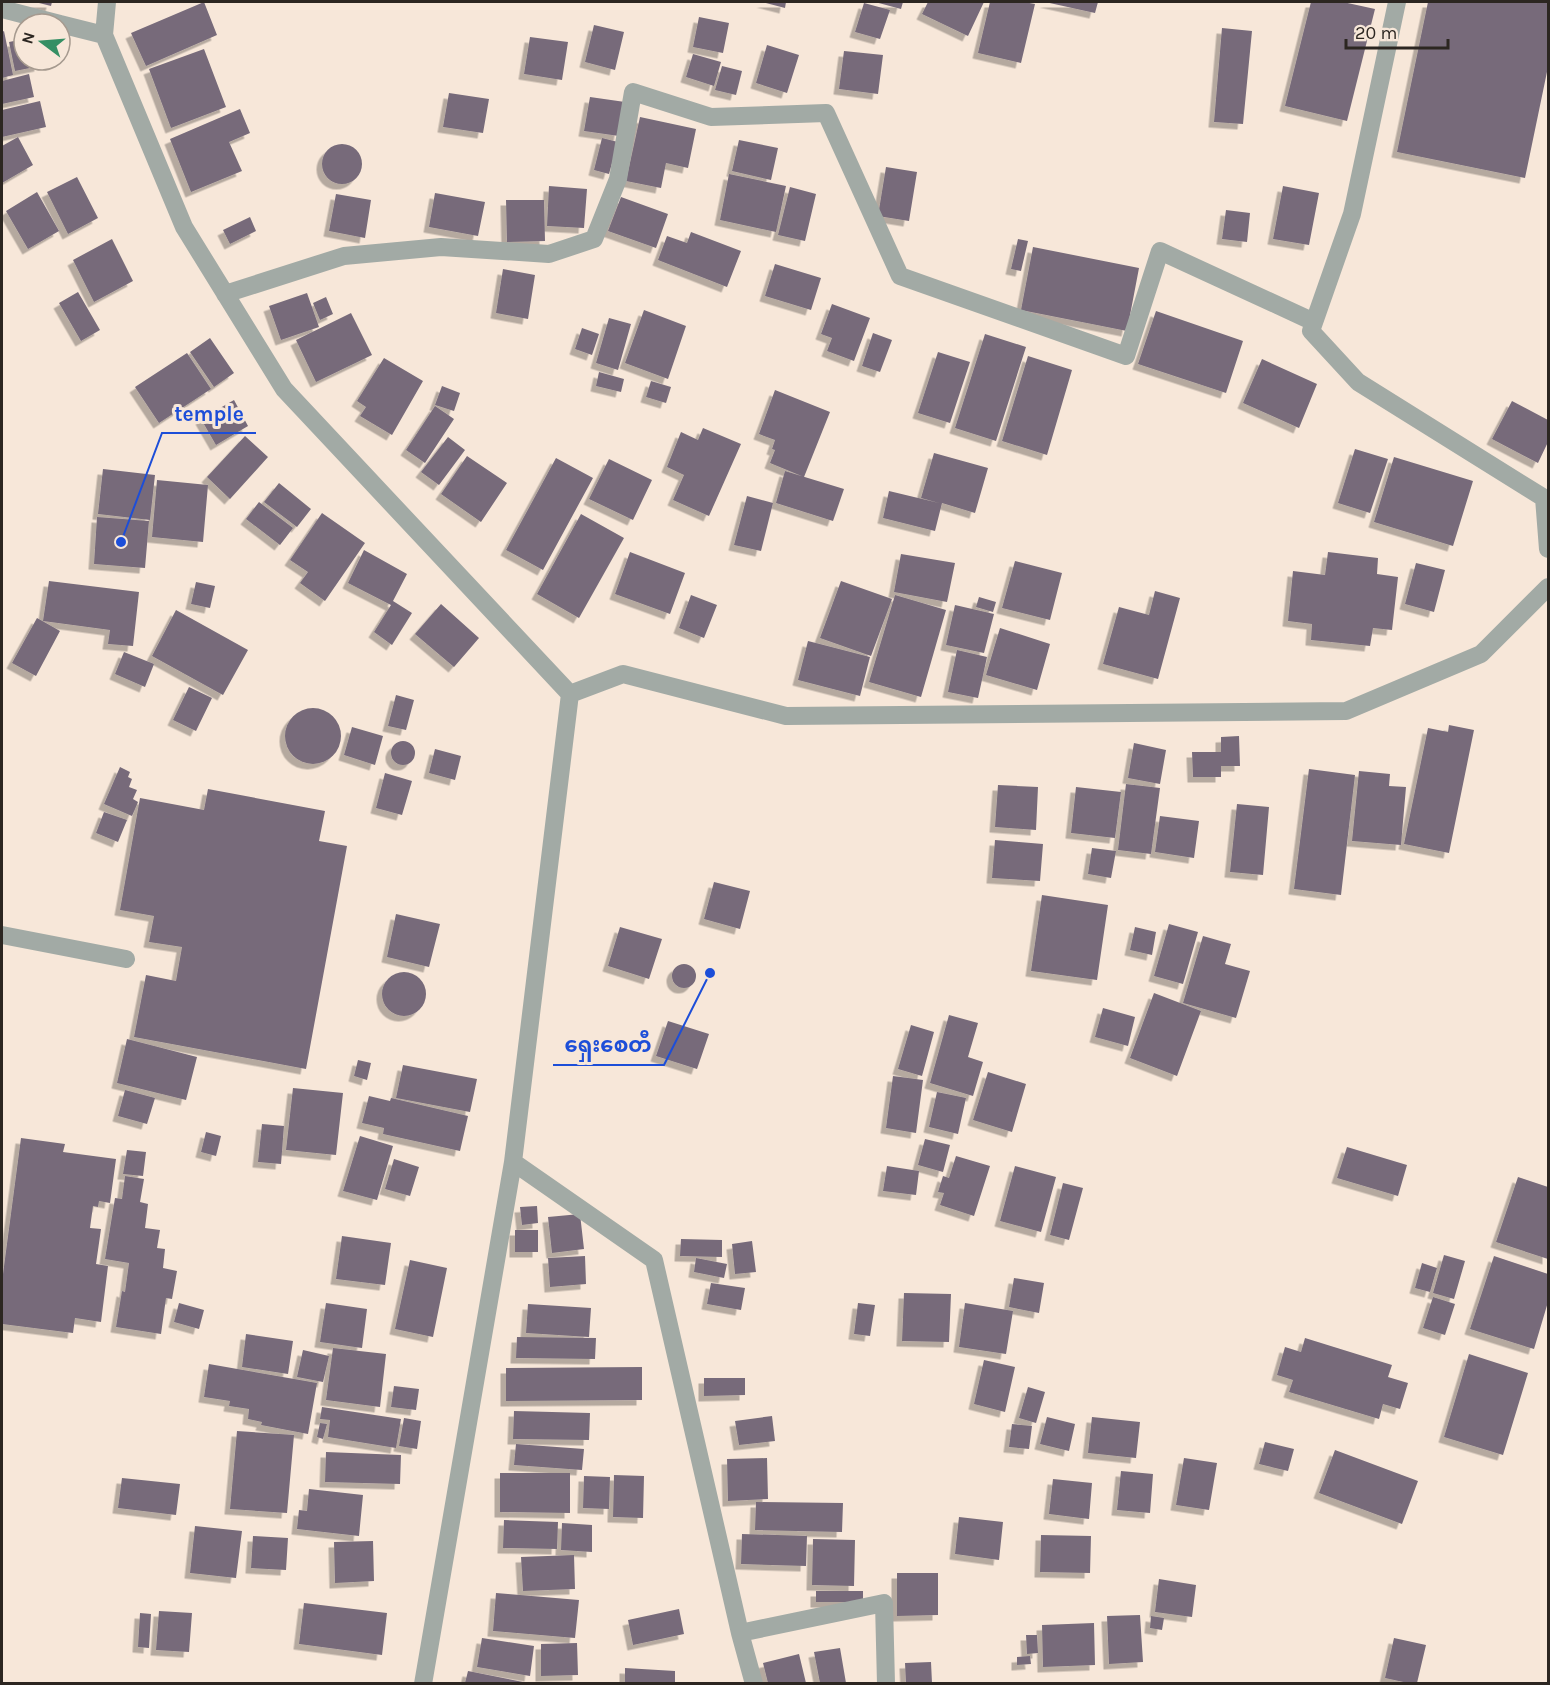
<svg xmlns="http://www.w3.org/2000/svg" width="1550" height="1685" viewBox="0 0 1550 1685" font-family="Karla,'Noto Sans Myanmar',sans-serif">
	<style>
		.building { fill: #776b7a; filter: url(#shadow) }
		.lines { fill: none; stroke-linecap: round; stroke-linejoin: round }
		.minor { stroke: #a2aaa5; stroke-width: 18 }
		.leader { fill: none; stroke: #1d4ed8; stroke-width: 2 }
		.callout-dot { fill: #1d4ed8; stroke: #f7e7d9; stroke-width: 2 }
		.callout-label { font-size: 21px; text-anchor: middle; font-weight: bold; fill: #1d4ed8; stroke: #f7e7d9; stroke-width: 6; stroke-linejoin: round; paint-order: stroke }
	</style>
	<defs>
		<filter id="shadow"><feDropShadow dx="-5.5" dy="5.5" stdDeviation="0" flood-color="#0004"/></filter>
	</defs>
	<rect width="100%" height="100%" fill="#f7e7d9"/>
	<!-- building -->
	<path class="building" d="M35,2H52L51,6Z
		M204,2L217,35L146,66L131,33Z
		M762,2H786L785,8Z
		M875,2H903L901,9Z
		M928,2H984L968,36L922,14Z
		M990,2H1024L1035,4L1021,63L978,53Z
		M1045,2H1098L1095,13Z
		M1311,2H1343L1375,9L1347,121L1285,106Z
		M1428,2H1548V67L1525,178L1397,152Z
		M864,3L890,10L880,39L855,32Z
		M699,17L729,23L723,53L693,47Z
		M594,25L624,32L615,70L585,62Z
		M1222,28L1252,31L1243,124L1214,122Z
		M4,31L13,75L2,78V32Z
		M530,37L568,42L562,80L524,74Z
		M24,39V60H39L40,66L15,71L9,42Z
		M767,45L799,55L787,93L756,83Z
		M204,49L226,107L171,128L149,69Z
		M844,51L883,55L878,94L839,89Z
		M693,54L721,62L714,86L686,77Z
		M722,66L742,71L736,95L715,90Z
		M29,74L34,97L2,104V81Z
		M449,93L489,99L483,133L443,127Z
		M590,97L625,102L619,136L584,131Z
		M40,101L46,127L2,137V110Z
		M240,109L250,133L229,142L242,171L191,192L170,139Z
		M640,117L696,129L688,168L666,163L661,188L626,181Z
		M18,137L33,165L2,183V146Z
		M602,138L618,142L609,174L594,170Z
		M739,140L778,148L771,180L732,171Z
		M322 164a20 20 0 1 1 40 0a20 20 0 1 1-40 0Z
		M886,167L917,172L909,221L878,216Z
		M729,174L786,186L776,232L720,220Z
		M77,177L98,218L68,234L47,192Z
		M549,186L587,189L584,228L547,226Z
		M1283,186L1319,193L1309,245L1273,239Z
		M790,187L816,194L805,241L778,235Z
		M37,192L59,231L28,249L6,211Z
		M435,193L485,202L478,236L429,227Z
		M336,194L371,200L365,238L329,231Z
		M621,197L668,214L656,248L608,231Z
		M506,200H544L545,241L507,242Z
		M1226,210L1250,213L1247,242L1222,239Z
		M250,217L256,231L230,244L223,230Z
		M691,232L741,251L727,287L658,260L667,236L687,243Z
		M112,239L133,281L94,302L73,260Z
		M1018,239L1028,241L1021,271L1011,269Z
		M1033,247L1139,268L1127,331L1021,310Z
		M775,264L821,278L811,310L765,296Z
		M503,269L535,275L528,319L496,313Z
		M78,292L100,330L81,341L59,303Z
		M307,293L319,327L281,340L269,306Z
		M326,297L333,314L320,320L313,303Z
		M832,304L870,318L854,361L827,351L832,338L821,334Z
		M644,310L686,326L668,379L625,363Z
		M1156,311L1243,341L1226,393L1138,364Z
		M351,313L372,355L316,382L296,340Z
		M609,318L631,324L618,370L596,363Z
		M582,328L599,334L592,355L575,349Z
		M873,333L892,340L880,372L862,366Z
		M985,334L1026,347L996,441L955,428Z
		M210,338L234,373L214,387L190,352Z
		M938,352L970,362L950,423L918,413Z
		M187,353L211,389L159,423L135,387Z
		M1028,356L1072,370L1047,455L1002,441Z
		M384,358L423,381L392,435L360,416L366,407L357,401Z
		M1262,359L1317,384L1299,428L1243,403Z
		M599,372L624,379L621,392L596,386Z
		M651,381L671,387L666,403L646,397Z
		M442,386L460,393L454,411L435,405Z
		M775,390L830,412L804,477L770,463L775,450L772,449L775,440L759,434Z
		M234,400L248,426L216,445L201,419Z
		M1512,401L1548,420V442L1538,463L1492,439Z
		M435,406L454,419L425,463L406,450Z
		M703,428L741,444L709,516L673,500L684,475L667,467L681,432L698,440Z
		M245,436L268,457L230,499L207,477Z
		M448,437L465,450L439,485L421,472Z
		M1355,449L1388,459L1370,513L1338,503Z
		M934,453L988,468L975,513L942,503L935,531L883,518L889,491L939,503L921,498Z
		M467,456L507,483L481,522L441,494Z
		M1394,457L1473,481L1453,546L1374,522Z
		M556,458L593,478L543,570L506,550Z
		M609,459L652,480L633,520L589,499Z
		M103,469L155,475L150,520L98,514Z
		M785,471L844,489L833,521L776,503Z
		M157,480L208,485L203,542L152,537Z
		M279,483L311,509L297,527L264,502Z
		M747,496L773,503L761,551L734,545Z
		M259,502L293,528L280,545L246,519Z
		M322,513L365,543L325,601L300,583L308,572L290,560Z
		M581,514L624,538L579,618L537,594Z
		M97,517L149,521L145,568L94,564Z
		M364,550L407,574L393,601L412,613L392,645L374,632L391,605L348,583Z
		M630,552L685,573L670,614L615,594Z
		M1328,552L1378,558L1377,574L1398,577L1392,630L1373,628L1370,646L1311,640L1312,624L1288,621L1293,571L1325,575Z
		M901,554L955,563L947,602L894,592Z
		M1015,561L1062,573L1050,620L1002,608Z
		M1416,563L1445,570L1434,612L1405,604Z
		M49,581L139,592L133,646L108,644L110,630L43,621Z
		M841,581L892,599L871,656L820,638Z
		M196,582L215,586L210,608L191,604Z
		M1155,591L1180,598L1158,679L1103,664L1119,607L1149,615Z
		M691,595L717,605L704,638L679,628Z
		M895,595L946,610L921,697L869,682Z
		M979,597L996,602L993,612L976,607Z
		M441,604L479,638L454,667L415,634Z
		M955,605L994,614L984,653L946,645Z
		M176,610L248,650L223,695L152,656Z
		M37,618L60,631L36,676L12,663Z
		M1000,628L1050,644L1037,690L986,675Z
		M808,641L870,657L860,696L798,680Z
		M957,650L987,657L978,698L948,692Z
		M124,652L154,664L145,687L115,674Z
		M189,687L212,698L196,731L173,720Z
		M396,695L414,700L406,730L388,726Z
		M285 736a28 28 0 1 1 56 0a28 28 0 1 1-56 0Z
		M1449,725L1474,730L1449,853L1404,844L1428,728L1448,732Z
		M352,727L383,736L375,765L344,755Z
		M1239,736L1240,766H1221V777H1193L1192,752H1221V737Z
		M391 753a12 12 0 1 1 24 0a12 12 0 1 1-24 0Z
		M1134,743L1166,750L1160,784L1128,778Z
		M435,749L461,756L455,780L429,773Z
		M120,767L130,772L128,777L132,779L129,787L137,790L133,799L138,802L132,816L104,804Z
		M1309,769L1355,775L1341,895L1294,889Z
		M1359,771L1390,774L1389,786L1406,787L1401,845L1352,841Z
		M385,773L412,781L402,815L376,808Z
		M1126,784L1160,788L1151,854L1118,850Z
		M998,785L1038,787L1036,830L995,827Z
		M1076,787L1121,792L1115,838L1071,833Z
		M208,789L325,811L319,841L347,846L306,1069L134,1037L146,975L176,981L182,947L149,942L154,916L120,910L140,798L204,810Z
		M1237,804L1269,807L1263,875L1230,872Z
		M104,812L127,820L118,842L96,833Z
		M1160,816L1199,821L1194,858L1155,852Z
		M995,840L1043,844L1040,881L992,878Z
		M1092,848L1116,851L1111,878L1088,874Z
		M714,882L750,891L740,929L704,919Z
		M1042,895L1108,905L1097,980L1031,971Z
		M396,914L440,924L429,967L387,957Z
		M1169,924L1198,932L1183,984L1154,976Z
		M620,927L662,939L649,979L608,966Z
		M1135,927L1156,932L1152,955L1130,950Z
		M1203,936L1231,944L1225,964L1250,971L1236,1018L1183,1003Z
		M672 976a12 12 0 1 1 24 0a12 12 0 1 1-24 0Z
		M382 994a22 22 0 1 1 44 0a22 22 0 1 1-44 0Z
		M1154,993L1201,1011L1177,1076L1130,1058Z
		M1103,1008L1135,1017L1128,1046L1095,1037Z
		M949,1015L978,1023L968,1057L983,1062L973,1096L930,1083Z
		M668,1021L709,1034L697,1069L656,1056Z
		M911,1025L934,1032L922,1076L898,1069Z
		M127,1039L197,1057L186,1100L117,1083Z
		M358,1060L371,1063L367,1080L354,1076Z
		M403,1065L477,1079L470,1112L396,1098Z
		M988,1072L1026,1084L1012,1132L973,1120Z
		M893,1076L923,1080L916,1133L886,1128Z
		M293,1088L343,1093L336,1155L286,1150Z
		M125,1090L155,1098L147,1124L118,1116Z
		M937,1092L966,1098L958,1134L929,1127Z
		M369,1096L390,1101L391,1098L468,1116L460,1151L383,1134L384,1128L362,1123Z
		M262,1124L284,1126L281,1164L258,1162Z
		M206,1132L221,1136L216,1156L201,1152Z
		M360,1136L393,1146L377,1200L343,1191Z
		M21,1138L65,1144L63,1152L116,1159L110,1203L99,1201L98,1207L93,1206L90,1228L101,1229L96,1264L108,1266L101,1322L75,1318L73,1333L2,1324V1274H3Z
		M925,1139L950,1145L943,1172L918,1165Z
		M1347,1147L1407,1165L1398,1196L1337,1178Z
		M127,1150L146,1152L143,1176L123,1174Z
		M956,1156L990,1166L974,1216L940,1205L944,1193L938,1192L943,1176L949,1178Z
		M394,1159L419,1167L410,1196L385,1189Z
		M887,1166L919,1171L916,1195L883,1191Z
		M1015,1166L1056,1177L1041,1232L1000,1221Z
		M125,1176L144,1179L140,1202L148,1204L145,1228L160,1230L157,1248L165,1249L163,1268L177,1271L172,1299L166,1298L161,1334L116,1327L122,1291L125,1292L129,1263L105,1259L115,1198L122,1199Z
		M1518,1177L1548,1187V1259L1496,1242Z
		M1063,1183L1083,1188L1069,1240L1050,1235Z
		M537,1206L538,1223L522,1225L520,1207Z
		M580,1214L584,1249L552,1253L548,1217Z
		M515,1230H538V1252H515Z
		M342,1236L391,1243L385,1285L336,1279Z
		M681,1239L722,1240V1257L680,1256Z
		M752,1241L756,1272L735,1274L732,1244Z
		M1444,1255L1465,1261L1454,1299L1433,1293Z
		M585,1256L586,1284L550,1287L548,1258Z
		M1494,1256L1548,1274V1302L1534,1349L1470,1329Z
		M696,1258L727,1264L724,1278L694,1272Z
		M410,1260L447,1268L433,1337L395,1329Z
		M1422,1263L1437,1268L1430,1292L1415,1288Z
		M1014,1278L1044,1283L1039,1313L1009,1307Z
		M711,1283L745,1288L741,1310L707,1304Z
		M904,1293L951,1294L949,1342L902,1341Z
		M1433,1297L1455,1304L1445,1335L1423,1328Z
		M179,1303L204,1310L199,1329L174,1322Z
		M326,1303L367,1309L362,1348L320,1342Z
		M858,1303L875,1305L870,1336L854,1334Z
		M965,1303L1013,1311L1006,1354L959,1347Z
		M528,1304L591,1308L589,1337L526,1333Z
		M246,1334L293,1341L288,1374L242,1367Z
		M517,1337L596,1338L595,1359L516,1358Z
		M1305,1338L1392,1365L1388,1377L1408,1383L1400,1409L1383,1404L1379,1419L1289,1392L1293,1380L1277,1375L1285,1347L1301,1352Z
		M333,1348L386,1354L380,1407L326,1400Z
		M303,1350L329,1356L323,1382L297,1377Z
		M1469,1354L1528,1373L1503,1455L1444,1437Z
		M984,1360L1015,1367L1005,1412L974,1404Z
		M209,1364L317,1383L308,1434L261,1425L262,1422L248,1419L249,1409L229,1406L230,1401L204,1397Z
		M642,1367V1400L506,1401V1368Z
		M704,1378H745V1395L704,1396Z
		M394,1386L419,1389L416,1410L391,1407Z
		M1028,1387L1045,1392L1036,1423L1019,1418Z
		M322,1407L401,1419L396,1448L328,1437L330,1420L320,1419Z
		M514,1411L590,1413L589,1440L513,1439Z
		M772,1416L775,1441L739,1445L735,1421Z
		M1047,1417L1075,1424L1069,1451L1040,1444Z
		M1092,1417L1140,1422L1136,1458L1088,1453Z
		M404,1418L421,1421L417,1449L399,1446Z
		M320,1423L327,1424L323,1439L317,1437Z
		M1012,1424L1032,1426L1029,1449L1009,1447Z
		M237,1431L294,1435L287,1513L230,1509Z
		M1265,1442L1294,1449L1288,1471L1259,1464Z
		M516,1444L584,1449L582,1470L514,1465Z
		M1335,1450L1418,1481L1402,1524L1319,1493Z
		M326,1452L401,1455L400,1484L325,1482Z
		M767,1458L768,1499L728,1501L727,1459Z
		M1184,1458L1217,1463L1209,1510L1176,1505Z
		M1121,1471L1153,1474L1150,1513L1117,1510Z
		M500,1473H570V1513L500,1512Z
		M614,1475L644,1476L643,1518L613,1517Z
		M584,1476L610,1477L609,1509L583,1508Z
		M122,1478L180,1484L176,1515L118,1508Z
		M1053,1479L1092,1483L1089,1519L1049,1514Z
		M309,1489L363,1495L359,1536L297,1529L299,1510L307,1511Z
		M756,1502L843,1503L842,1532L755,1530Z
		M959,1517L1003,1522L999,1560L955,1554Z
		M504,1520L558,1522L557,1549L503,1548Z
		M562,1523L592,1525V1552L561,1550Z
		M195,1526L242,1531L236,1578L190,1573Z
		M742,1534L807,1536L806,1566L741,1564Z
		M1041,1535L1091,1536L1090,1573L1040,1572Z
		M253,1536L288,1538L286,1570L251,1568Z
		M813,1539L855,1540L854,1586L812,1585Z
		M373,1541L374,1581L335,1583L334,1542Z
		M574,1555L575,1589L523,1591L521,1557Z
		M897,1573H938V1615L897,1616Z
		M1159,1579L1196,1585L1192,1617L1155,1612Z
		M816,1591H863V1602H816Z
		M496,1593L579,1600L575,1638L493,1631Z
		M304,1603L387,1613L382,1655L299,1644Z
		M679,1609L684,1634L633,1645L628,1620Z
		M159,1611L192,1613L189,1652L156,1650Z
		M140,1613L151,1614L149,1648L138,1647Z
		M1140,1615L1143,1662L1109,1664L1107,1616Z
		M1151,1616L1164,1618L1162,1630L1150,1628Z
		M1094,1623L1095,1665L1043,1667L1042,1625Z
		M1026,1635H1037L1038,1653L1027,1654Z
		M482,1638L534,1646L530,1676L477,1667Z
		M1394,1638L1426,1645L1417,1683H1408L1385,1678Z
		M577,1643L578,1675L541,1676V1644Z
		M840,1648L846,1683H820L814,1652Z
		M799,1654L806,1683H768L763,1663Z
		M1030,1656L1031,1664L1017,1665V1657Z
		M931,1662L932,1683H906L905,1663Z
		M625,1668L675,1671V1683H625Z
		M468,1671L523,1682V1683H465Z"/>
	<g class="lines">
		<!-- minor -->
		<path class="minor" d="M107,2L104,35L184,227L284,389L570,694L513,1162L423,1684
			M1397,2L1352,214L1311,331L1358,382L1544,498L1548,549
			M2,9L60,24
			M60,24L104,35
			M225,294L344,256L441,247L549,254L594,239L618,179L633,92L711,117L826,113L900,276L1126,356L1160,251L1314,322
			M570,694L623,674L786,716L1346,711L1481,654L1548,587
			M2,935L126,959
			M513,1162L654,1260L740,1633L754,1684
			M740,1633L884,1603L886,1684"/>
	</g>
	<!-- callouts -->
	<path class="leader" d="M121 542L162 433H256M710 973L664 1065H553"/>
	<g class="callout-dot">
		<circle cx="121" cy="542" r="6"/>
		<circle cx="710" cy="973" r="6"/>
	</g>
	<g class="callout-label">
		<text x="209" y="421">temple</text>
		<text x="608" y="1052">ရှေးစေတီ</text>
	</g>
	<!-- border -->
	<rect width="1550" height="1685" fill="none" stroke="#2c2621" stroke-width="6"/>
	<!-- north arrow -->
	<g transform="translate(42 42) rotate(286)"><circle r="28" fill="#f7e7d9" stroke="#a69a8f" stroke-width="1.5"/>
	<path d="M0-4.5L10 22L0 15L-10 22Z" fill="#358f64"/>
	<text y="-9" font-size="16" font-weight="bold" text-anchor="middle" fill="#2c2621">N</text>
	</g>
	<!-- scale -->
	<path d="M1346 39v9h102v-9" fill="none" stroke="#2c2621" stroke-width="3"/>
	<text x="1355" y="39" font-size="18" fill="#2c2621" stroke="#f7e7d9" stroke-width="4.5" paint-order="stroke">20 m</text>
</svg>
